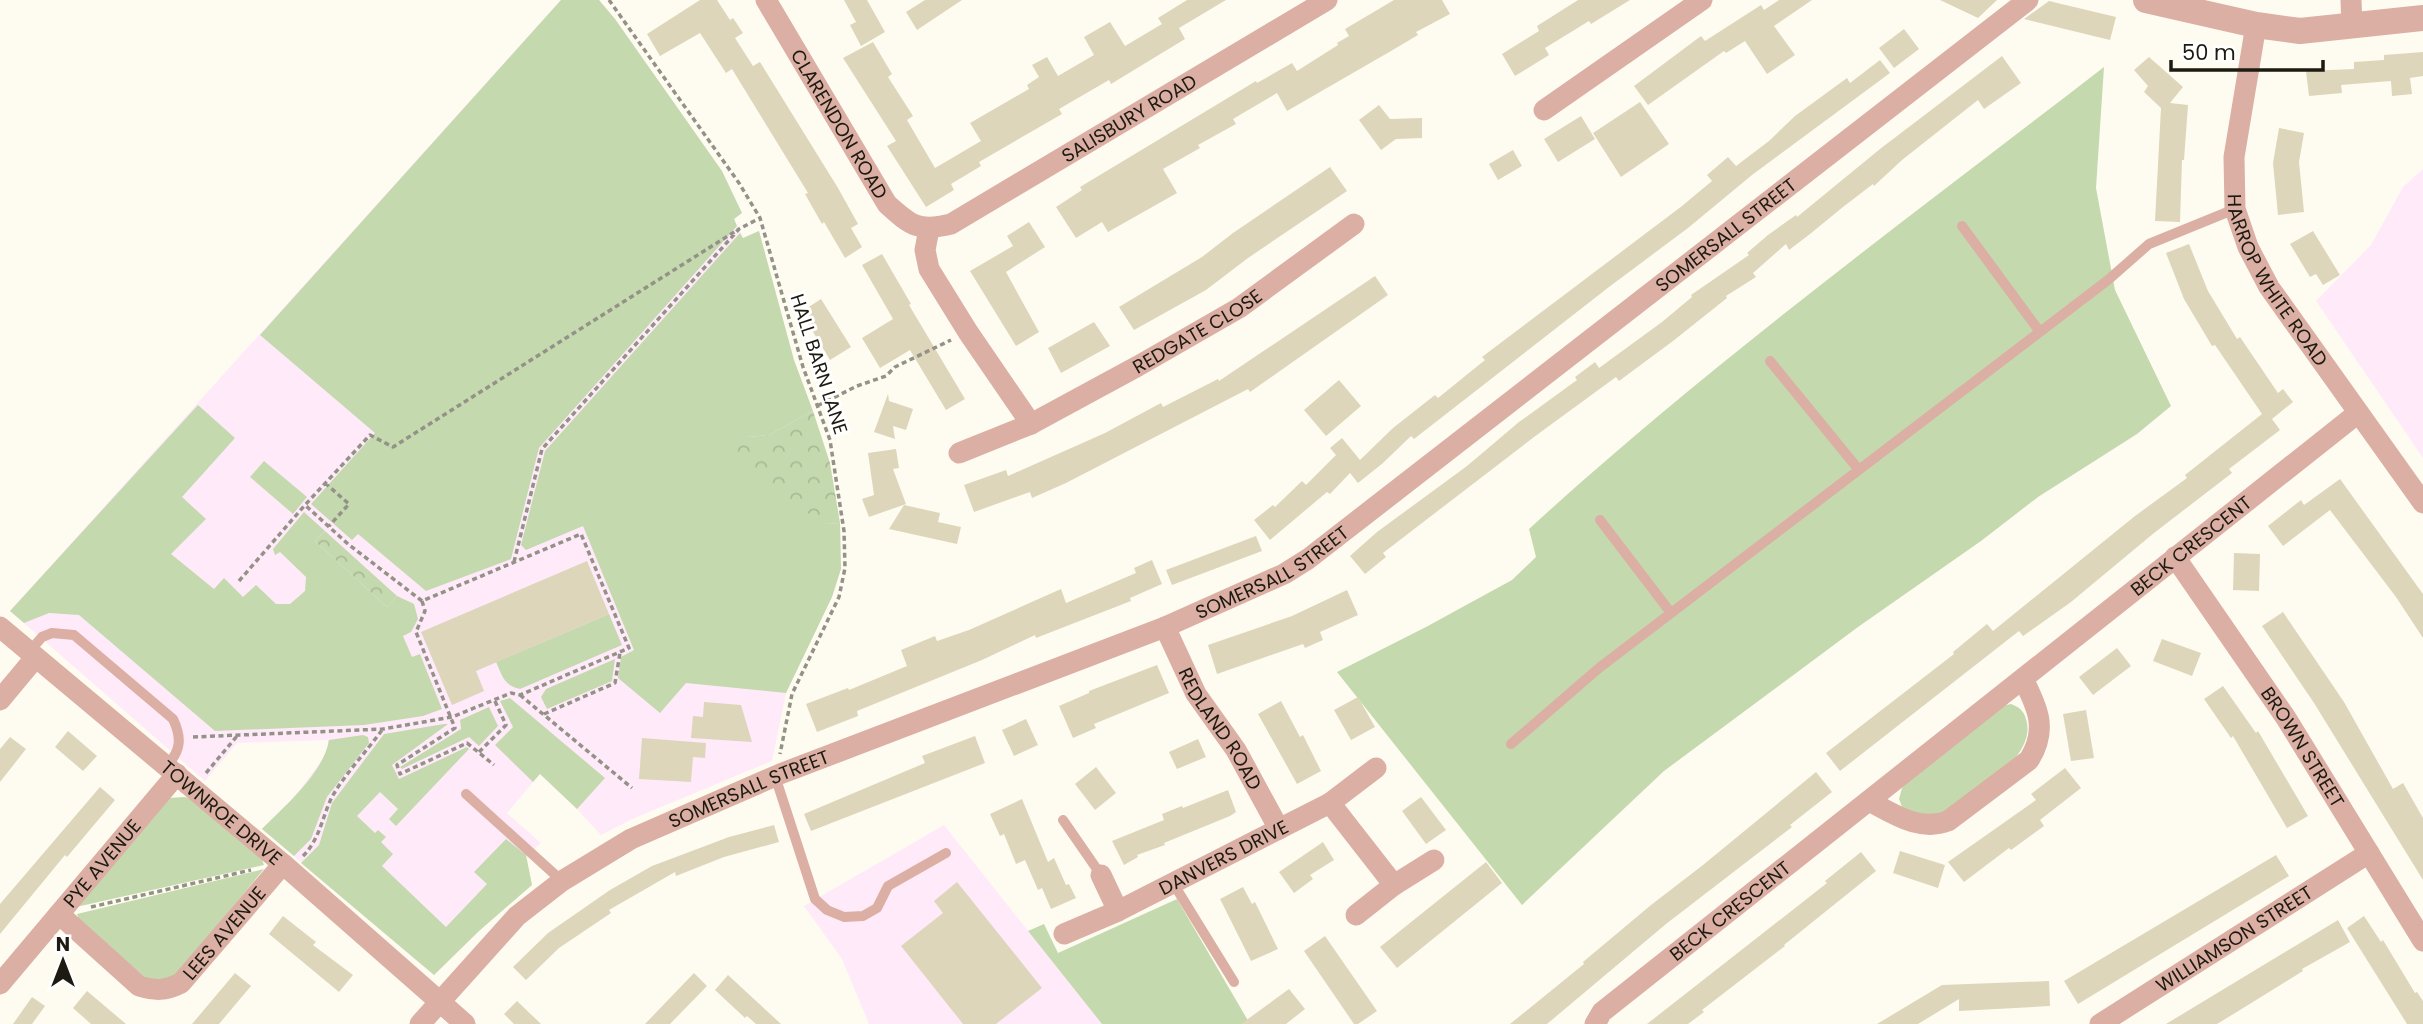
<svg xmlns="http://www.w3.org/2000/svg" width="2423" height="1024" viewBox="0 0 2423 1024" font-family="Poppins,sans-serif">
	<style>
		.education { fill: #ffeafa }
		.green { fill: #c5d9af }
		.forest { fill: url(#forest-crowns) }
		.building { fill: #ddd6ba }
		.lines { fill: none; stroke-linecap: round; stroke-linejoin: round }
		.path { stroke: #949287; stroke-width: 3.5; stroke-dasharray: 5 3.5; stroke-linecap: butt }
		.service { stroke: #dcafa5; stroke-width: 10 }
		.minor { stroke: #dcafa5; stroke-width: 21 }
		.tertiary { stroke: #dcafa5; stroke-width: 26 }
		.labels { text-anchor: middle; dominant-baseline: central; stroke-width: 6; stroke-linejoin: round; paint-order: stroke }
		.street-label { font-size: 19px; fill: #1d1b11; stroke: #fff }
	</style>
	<defs>
		<pattern id="forest-crowns" width="20" height="18" patternUnits="userSpaceOnUse" patternTransform="scale(1.75)"><rect width="20" height="18" fill="#c5d9af"/><path d="M2 6a3 3 0 1 1 6 0M12 15a3 3 0 1 1 6 0" fill="none" stroke="#a9ba96"/></pattern>
	</defs>
	<rect width="100%" height="100%" fill="#fefcf0"/>
	<!-- education -->
	<path class="education" d="M561,0H599L615,19L722,171L742,213L734,219L743,238L759,231L794,360L830,463L840,523L841,569L832,597L786,693L772,761L632,819L601,835L577,809L540,774L507,813L541,843L526,856L532,885L479,931L434,975L262,829L296,795L327,753L328,740L237,743L205,781L10,611Z
		M2423,169V458L2316,301L2371,245L2403,187Z
		M944,825L1102,1024H869L842,959L804,906Z"/>
	<!-- green -->
	<path class="green" d="M561,0H599L615,19L722,171L742,213L734,219L737,226L539,448L511,559L426,591L358,534L352,540L311,504L375,433L260,335Z
		M2104,67L2096,188L2115,290L2171,406L2137,434L2038,497L1981,541L1858,627L1664,771L1522,905L1337,672L1426,627L1512,580L1536,557L1529,529C1710,363 1910,217 2104,67Z
		M759,231L794,360L813,411L769,435L748,437L826,524L840,523L841,569L832,597L786,693L686,683L660,713L618,678L621,657L634,650L583,526L526,550L521,545L545,451L740,233L743,238Z
		M198,405L235,438L182,497L206,519L171,554L214,589L224,578L243,597L256,585L276,604H290L305,591L306,577L280,552L275,555L273,549L304,512L325,531L315,541L387,607L397,596L414,604L418,619L411,632L403,636L412,657L420,654L442,709L423,716L364,725L215,731L79,615L49,613L24,623L10,611Z
		M264,461L307,497L293,514L250,477Z
		M609,614L622,645L520,689C504,686 502,675 496,662Z
		M615,659L612,681L547,709L541,697L546,689Z
		M510,698L605,778L577,809L540,774L533,782L495,745L513,727L500,701Z
		M2011,704C2021,708 2025,712 2027,723C2034,760 1970,796 1944,816L1904,812L1899,799L1902,788L1907,782L2002,706Z
		M489,707L498,726L479,746L469,737L402,769L400,767L461,729L460,720Z
		M444,724H448L392,765L399,779L467,747L469,749L396,826L389,819L398,809L380,792L357,816L375,833L378,830L386,837L381,842L393,854L382,866L446,927L487,884L474,872L506,839L526,855L532,885L479,931L434,975L301,863L319,845L332,803L384,734Z
		M363,735L368,737L369,743L327,797L311,839L294,856L262,829C285,806 324,772 329,740Z
		M185,797L197,802L260,854L264,865L76,907L168,798Z
		M264,869L176,975L167,979H147L79,921L77,914Z
		M1177,899L1250,1024H1102L1028,931L1044,924L1058,953Z"/>
	<!-- forest -->
	<path class="forest" d="M813,411L830,463L840,523L826,524L738,470L734,451L748,437L769,435Z
		M325,531L397,596L387,607L315,541Z"/>
	<!-- building -->
	<path class="building" d="M700,0H717L730,20L733,18L743,33L735,38L753,66L760,62L838,188L858,224L851,228L862,247L845,258L824,222L822,224L805,194L808,193L732,69L726,73L700,33L660,56L647,34Z
		M844,0H867L885,32L861,46L850,25L856,22Z
		M925,0H962L917,30L906,12Z
		M1187,0H1226L1179,28L1185,39L1111,84L1109,80L1059,109L1062,114L979,162L981,166L951,184L954,190L926,207L887,146L896,141L843,58L873,42L892,74L888,77L913,116L907,120L935,168L981,141L970,123L1029,89L1027,85L1039,77L1032,65L1047,57L1058,76L1094,55L1084,37L1110,22L1125,46L1162,24L1158,18Z
		M1394,0H1442L1450,14L1416,32L1418,35L1391,51L1287,111L1277,93L1233,119L1236,124L1198,145L1200,148L1163,169L1177,193L1108,232L1102,222L1076,238L1056,207L1082,190L1080,187L1256,81L1257,83L1292,63L1297,71L1338,45L1337,43L1349,36L1345,29Z
		M1578,0H1630L1591,24L1589,21L1545,48L1549,55L1515,76L1502,54L1539,31L1537,26Z
		M1779,0H1812L1774,26L1795,55L1767,74L1745,41L1726,53L1724,51L1648,105L1634,86L1701,36L1705,41L1761,5L1764,10Z
		M1940,0H1997L1978,18Z
		M2049,1L2116,17L2110,40L2024,19Z
		M1904,29L1919,49L1894,68L1879,48Z
		M2423,52V76L2410,78L2412,94L2392,96L2391,81L2341,85L2342,93L2309,96L2306,71L2354,69V62L2384,60V55Z
		M2002,56L2021,83L1984,109L1978,100L1902,160L1874,186L1873,184L1843,207L1810,234L1789,250L1786,244L1753,273L1756,277L1726,296L1727,298L1673,341L1619,381L1616,377L1534,437L1383,553L1386,557L1365,574L1350,556L1377,532L1467,466L1519,422L1577,380L1575,377L1595,362L1599,368L1662,322L1692,297L1691,295L1749,255L1747,253L1768,235L1796,215L1797,217L1880,149Z
		M2149,57L2183,87L2170,103L2188,105L2184,160H2182L2180,222L2155,221L2161,108L2144,92L2148,86L2134,70Z
		M1880,60L1890,73L1752,175L1688,228L1609,287L1414,439L1411,436L1383,463L1358,483L1350,473L1330,494L1327,492L1270,540L1254,520L1273,505L1275,507L1302,481L1306,485L1336,455L1330,448L1342,438L1360,460L1393,428L1435,395L1438,398L1485,360L1482,357L1682,206L1712,181L1707,175L1728,157L1736,166L1769,141L1795,116L1847,78L1850,83Z
		M1640,102L1669,144L1621,177L1593,133Z
		M1379,105L1390,119L1422,118V138L1396,139L1381,150L1359,120Z
		M1581,116L1595,139L1558,162L1544,139Z
		M2279,128L2304,133L2299,162L2304,212L2278,215L2273,163Z
		M1513,150L1522,166L1498,180L1489,164Z
		M1330,167L1347,191L1248,258L1206,290L1134,330L1119,307L1202,257L1233,233Z
		M1029,222L1045,247L1006,272L1039,332L1016,346L970,271L1013,246L1007,236Z
		M2313,231L2340,275L2323,285L2316,274L2310,277L2290,244Z
		M2189,244L2208,291L2237,339L2240,337L2278,393L2283,389L2293,402L2272,419L2280,430L2229,469L2232,473L2154,533L2071,602L2023,636L2019,631L1840,771L1826,753L1954,654L1953,652L1987,624L1993,631L2135,516L2187,478L2185,475L2262,414L2215,345L2212,346L2184,299L2166,253Z
		M882,254L911,304L909,305L965,399L946,410L910,350L880,368L862,338L893,319L862,265Z
		M1375,276L1388,295L1250,392L1248,389L1066,483L1032,498L1030,492L974,512L964,485L1006,470L1008,476L1105,433L1161,403L1163,407L1218,379L1219,381Z
		M821,299L851,347L830,360L801,312Z
		M1094,322L1110,346L1061,373L1048,348Z
		M1339,380L1361,406L1326,436L1304,410Z
		M888,394L889,401L913,409L906,430L893,426L895,439L874,432Z
		M896,449L899,468L893,469L906,504L869,517L862,499L874,495L868,453Z
		M2340,479L2423,594V638L2396,597L2330,510L2283,546L2268,526L2301,500L2304,505Z
		M904,505L940,513L938,522L961,527L957,544L889,529Z
		M1256,536L1262,551L1172,585L1166,570Z
		M2234,553L2260,554L2259,591L2233,590Z
		M1152,560L1162,584L1130,598L1131,601L1036,638L1035,635L982,660L857,711L858,716L817,732L806,704L848,688L849,690L907,666L901,650L935,636L937,641L969,630L1061,589L1066,603L1136,573L1134,568Z
		M587,561L609,614L476,671L484,691L452,705L421,632Z
		M1347,590L1358,615L1320,632L1323,640L1305,648L1303,644L1217,674L1208,645L1292,616Z
		M2283,612L2344,702L2393,789L2403,783L2423,818V880L2314,703L2262,626Z
		M2162,639L2201,653L2192,676L2153,661Z
		M2117,648L2131,666L2093,695L2079,677Z
		M1157,665L1169,693L1094,724L1096,728L1073,738L1059,706L1089,693V691Z
		M2223,686L2256,733L2258,731L2308,816L2287,828L2233,736L2231,738L2204,699Z
		M1358,697L1375,727L1351,740L1334,710Z
		M1281,701L1300,737L1303,735L1321,771L1297,784L1258,714Z
		M704,702L741,705L752,742L691,738L693,716L703,717Z
		M2086,710L2094,758L2071,761L2063,714Z
		M1026,719L1038,745L1014,756L1002,730Z
		M68,731L97,756L83,771L55,747Z
		M975,736L985,763L811,831L804,814L925,763L922,756Z
		M10,737L26,749L0,782V749Z
		M642,738L706,743L705,758L693,757L691,782L639,779Z
		M1198,739L1206,757L1177,769L1169,752Z
		M1096,767L1116,793L1095,810L1075,784Z
		M2065,768L2081,788L2040,820L2044,826L2011,850L2009,848L1964,882L1948,862L2036,800L2031,794Z
		M1816,772L1832,792L1790,825L1792,827L1666,924L1547,1024H1510L1584,964L1583,962L1651,905L1703,865Z
		M100,787L115,800L67,857L65,855L0,934V904Z
		M1228,790L1236,812L1230,816L1164,843L1165,845L1137,855L1138,857L1124,865L1112,841L1164,820L1162,814L1182,806L1183,808Z
		M1421,797L1446,830L1426,844L1402,811Z
		M1022,799L1048,862L1054,858L1066,885L1069,884L1076,898L1051,909L1042,888L1038,890L1025,860L1016,864L1004,834L1000,836L990,814Z
		M774,825L779,842L724,857L676,876L675,872L609,910L611,913L559,948L526,980L513,967L548,933L610,890L652,866L729,837Z
		M1323,842L1334,860L1310,875L1313,879L1294,893L1279,872Z
		M1900,851L1945,865L1938,888L1893,873Z
		M1861,852L1876,871L1784,945L1785,946L1702,1010L1704,1012L1688,1024H1647L1827,883L1825,881Z
		M2276,855L2289,876L2078,1004L2064,981Z
		M1486,862L1502,883L1397,968L1380,947Z
		M957,882L1042,988L996,1024H963L901,946L943,913L934,901Z
		M1243,887L1252,904L1255,902L1278,949L1251,961L1220,899Z
		M283,916L316,942L313,945L353,975L339,992L269,934Z
		M2364,916L2381,942L2383,940L2415,993L2417,992L2423,1001V1024H2407L2347,928Z
		M2338,920L2350,942L2302,969L2303,971L2240,1010L2217,1024H2166Z
		M1325,936L1377,1011L1358,1024H1354L1304,951Z
		M235,973L251,986L219,1024H192Z
		M694,973L707,986L670,1024H645Z
		M728,975L781,1024H756L747,1016L745,1018L715,990Z
		M2049,981L2050,1006L1959,1011V999L1918,1024H1877L1942,985Z
		M1289,989L1305,1009L1286,1024H1241Z
		M87,991L126,1024H91L73,1008Z
		M32,997L45,1006L32,1024H13Z
		M517,1001L541,1024H514L504,1014Z"/>
	<g class="lines">
		<!-- path -->
		<path class="path" d="M609,0L739,183L760,218L803,367L830,440L844,531L845,568L839,597L792,694L780,754
			M819,405L857,386L886,376L895,367L951,340
			M325,483L349,504L329,526
			M514,562L542,449L739,229L760,218
			M239,581L305,505L370,435L393,447L739,229
			M422,601L425,611L416,632L455,728L397,765L400,774L467,743L494,765
			M520,695L632,788
			M544,714L615,683L620,653
			M193,737L383,729L452,717L511,693L520,695L629,648L581,534L422,601L348,544L305,505
			M479,752L506,725L494,699
			M206,773L238,735
			M303,856C320,839 322,817 332,797C344,775 367,751 382,730
			M91,907L251,870"/>
		<!-- service -->
		<path class="service" d="M1962,226L2040,332
			M1770,361L1859,470
			M1600,520L1671,613
			M29,652L42,637L52,633L74,635L173,719C182,738 181,750 167,766
			M1511,744L1599,668L2108,280L2149,244L2235,209
			M775,776L815,899L827,910L844,917L863,916L877,908L888,886L946,853
			M466,794L562,881
			M1063,820L1101,875
			M1173,883L1234,982"/>
		<!-- minor -->
		<g class="minor">
			<path id="s1" d="M766,0L887,204C911,226 919,232 951,224L1327,0"/>
			<path d="M2351,0L2352,27"/>
			<path id="s2" d="M2256,25L2234,157L2235,209L2248,247L2269,287L2423,503"/>
			<path d="M1544,110L1702,0"/>
			<path d="M929,229L925,250L929,269L968,332L1031,424"/>
			<path id="s3" d="M959,453L1031,424L1138,366L1239,308L1354,224"/>
			<path id="s4" d="M2175,557L2286,718L2423,941"/>
			<path id="s5" d="M0,627L283,864L465,1024"/>
			<path id="s6" d="M1165,627L1196,694L1236,750L1279,829"/>
			<path d="M0,700L35,658"/>
			<path d="M1869,801C1894,814 1919,832 1948,821L2029,760C2048,730 2038,708 2023,679"/>
			<path d="M1330,803L1394,885"/>
			<path d="M1101,875L1118,911"/>
			<path id="s7" d="M59,914L139,986C156,991 165,991 181,983L283,864"/>
			<path d="M1356,915L1394,885L1434,860"/>
			<path id="s8" d="M1064,934L1118,911L1330,803L1376,768"/>
			<path id="s9" d="M0,984L177,774"/>
			<path id="s10" d="M420,1024L517,916L562,881L631,839L780,774L1165,627L1284,574L1308,559L2028,0"/>
			<path id="s11" d="M1595,1024L1602,1012L2358,413"/>
			<path id="s12" d="M2100,1024L2369,853"/>
		</g>
		<!-- tertiary -->
		<path class="tertiary" d="M2146,0L2256,25L2300,31L2423,18"/>
	</g>
	<g class="labels">
		<!-- street labels -->
		<g class="street-label">
			<text stroke="none"><textPath href="#s1" startOffset="516">SALISBURY ROAD</textPath></text>
			<text stroke="none"><textPath href="#s1" startOffset="144">CLARENDON ROAD</textPath></text>
			<text stroke="none"><textPath href="#s10" startOffset="1545">SOMERSALL STREET</textPath></text>
			<text stroke="none"><textPath href="#s2" startOffset="268">HARROP WHITE ROAD</textPath></text>
			<text stroke="none"><textPath href="#s3" startOffset="268">REDGATE CLOSE</textPath></text>
			<text transform="translate(819 364) rotate(72)">HALL BARN LANE</text>
			<text stroke="none"><textPath href="#s11" startOffset="765">BECK CRESCENT</textPath></text>
			<text stroke="none"><textPath href="#s10" startOffset="978">SOMERSALL STREET</textPath></text>
			<text stroke="none"><textPath href="#s6" startOffset="116">REDLAND ROAD</textPath></text>
			<text stroke="none"><textPath href="#s4" startOffset="229">BROWN STREET</textPath></text>
			<text stroke="none"><textPath href="#s10" startOffset="411">SOMERSALL STREET</textPath></text>
			<text stroke="none"><textPath href="#s5" startOffset="289">TOWNROE DRIVE</textPath></text>
			<text stroke="none"><textPath href="#s8" startOffset="177">DANVERS DRIVE</textPath></text>
			<text stroke="none"><textPath href="#s9" startOffset="158">PYE AVENUE</textPath></text>
			<text stroke="none"><textPath href="#s11" startOffset="177">BECK CRESCENT</textPath></text>
			<text stroke="none"><textPath href="#s7" startOffset="217">LEES AVENUE</textPath></text>
			<text stroke="none"><textPath href="#s12" startOffset="159">WILLIAMSON STREET</textPath></text>
		</g>
	</g>
	<!-- north arrow -->
	<g transform="translate(63 961)" stroke="#ffffff" stroke-width="5" paint-order="stroke">
	<path d="M0-5L12 26L0 18L-12 26Z" fill="#1d1b11"/>
	<text y="-10" font-size="19" font-weight="bold" text-anchor="middle" fill="#1d1b11">N</text>
	</g>
	<!-- scale -->
	<path d="M2171 60v10h152v-10" fill="none" stroke="#1d1b11" stroke-width="3.5"/>
	<text x="2182" y="60" font-size="21" fill="#1d1b11" stroke="#ffffff" stroke-width="5" paint-order="stroke">50 m</text>
</svg>
